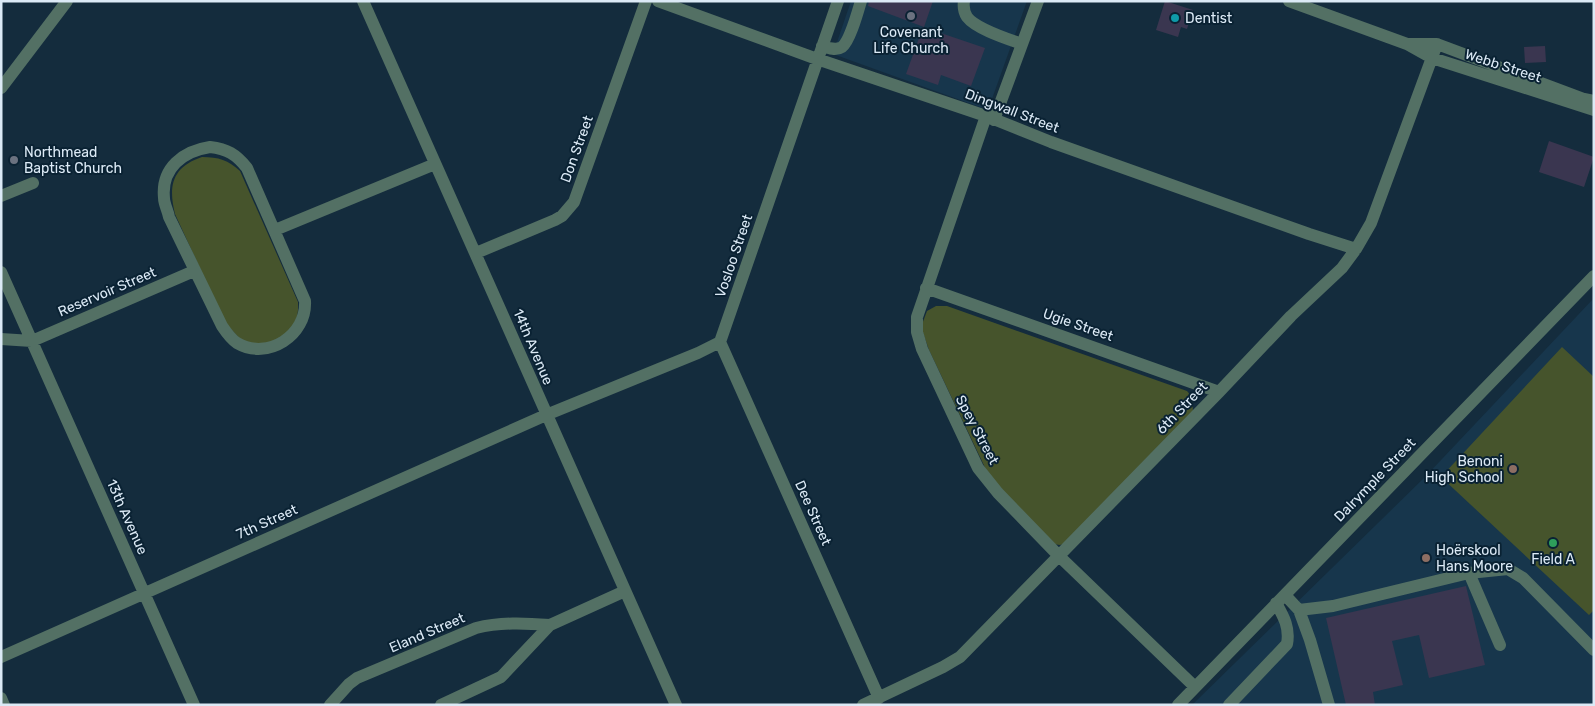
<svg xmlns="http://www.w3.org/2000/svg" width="1595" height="706" viewBox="0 0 1595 706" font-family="Rubik,sans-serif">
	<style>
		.built { fill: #17364c }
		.green { fill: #46542c }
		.building { fill: #3a3650 }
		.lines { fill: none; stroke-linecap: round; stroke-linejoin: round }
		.minor { stroke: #537064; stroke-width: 12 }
		.worship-dot { fill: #6b7280; stroke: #0a2233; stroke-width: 2 }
		.culture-dot { fill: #0f9aa8; stroke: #0a2233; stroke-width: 2 }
		.education-dot { fill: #8d6e63; stroke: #0a2233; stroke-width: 2 }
		.leisure-dot { fill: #2e9e5b; stroke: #0a2233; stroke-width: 2 }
		.labels { text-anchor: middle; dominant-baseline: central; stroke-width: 4; stroke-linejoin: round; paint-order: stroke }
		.poi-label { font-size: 14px; fill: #dceaf6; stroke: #0a2233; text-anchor: start }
		.street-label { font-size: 14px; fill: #dceaf6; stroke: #0a2233 }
	</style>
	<rect width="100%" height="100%" fill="#142c3d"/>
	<!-- built -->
	<path class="built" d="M851,1H1027L988,110L833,54Z
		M1594,298V705H1192L1425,477Z"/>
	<!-- green -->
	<path class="green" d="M202,157C219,157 228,160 240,171L298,302C299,326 291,328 275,343L245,344L225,323L175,214C168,186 172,167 202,157Z
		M936,306H947L1187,391L1192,397L1193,412L1067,543L1060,545L1053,544L990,478L929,350L921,327L927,311Z
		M1562,347L1594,377V610L1589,615L1441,477Z"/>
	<!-- building -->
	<path class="building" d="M869,1H933L924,27L868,6Z
		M1165,1L1193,10L1187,29L1181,27L1178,37L1156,30Z
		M923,27L985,48L971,86L941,75L938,85L906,74Z
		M1545,46L1546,62L1525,63L1524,47Z
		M1549,141L1594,157L1584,187L1539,172Z
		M1466,586L1485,665L1429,678L1419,635L1392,641L1403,685L1373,692L1375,705H1346L1326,618Z"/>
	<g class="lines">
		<!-- minor -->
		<path class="minor" d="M363,1L676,705
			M658,1L817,59L986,116L1051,142L1309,234L1356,249
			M964,1C963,7 964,12 967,17C976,29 1008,39 1022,44
			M1289,1L1407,44L1432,58L1594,110
			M1409,44H1437L1584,99L1594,101
			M822,46C828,48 836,51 842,47C850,41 858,11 861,1
			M1,88L67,1
			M986,116L917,317V332L922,349L978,468L998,493L1059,556L1195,687
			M994,120L1038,1
			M210,147C227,149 236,154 247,168L305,301C307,335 268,361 237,343C231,339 226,332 222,326L169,217C168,211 164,204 164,198C161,168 183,151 210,147Z
			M1,196L33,183
			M275,230L435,164
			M476,253L555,220L562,216L574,202L646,1
			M1,272L194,705
			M926,288L1219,392
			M1,339L32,341L194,271
			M720,342L879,698
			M1469,573L1500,645
			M1285,595L1299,610L1310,640L1329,705
			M1299,610L1333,606L1469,573L1508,569L1523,578L1594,650
			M1,657L546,415L698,353L720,342L838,1
			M1,698L4,705
			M330,705L349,684L357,678L476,628C501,622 524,623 550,625
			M441,705L501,677L550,625L625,591
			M863,705L943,667L960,657L1219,392L1291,316L1342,268L1356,249L1371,223L1437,44
			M1178,705L1594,276
			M1229,705L1287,644C1290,628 1284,617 1276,603"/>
	</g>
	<!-- markers -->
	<g class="worship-dot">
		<circle cx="911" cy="16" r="5"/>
		<circle cx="14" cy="160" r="5"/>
	</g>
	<circle class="culture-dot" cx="1175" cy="18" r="5"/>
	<g class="education-dot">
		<circle cx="1513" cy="469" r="5"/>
		<circle cx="1426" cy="558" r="5"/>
	</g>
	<circle class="leisure-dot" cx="1553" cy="543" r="5"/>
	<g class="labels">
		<!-- poi labels -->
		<g class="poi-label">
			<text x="1185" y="18">Dentist</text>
			<text x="911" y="32" text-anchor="middle">Covenant<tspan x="911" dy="16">Life Church</tspan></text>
			<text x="24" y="152">Northmead<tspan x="24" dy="16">Baptist Church</tspan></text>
			<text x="1503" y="461" text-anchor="end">Benoni<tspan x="1503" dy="16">High School</tspan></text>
			<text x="1436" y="550">Hoërskool<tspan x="1436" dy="16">Hans Moore</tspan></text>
			<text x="1553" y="559" text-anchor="middle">Field A</text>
		</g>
		<!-- street labels -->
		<g class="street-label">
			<text transform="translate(1503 66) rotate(18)">Webb Street</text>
			<text transform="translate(1012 111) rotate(21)">Dingwall Street</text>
			<text transform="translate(577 149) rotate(-70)">Don Street</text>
			<text transform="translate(734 256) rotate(-71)">Vosloo Street</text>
			<text transform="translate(107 292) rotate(-23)">Reservoir Street</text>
			<text transform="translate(1078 325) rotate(19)">Ugie Street</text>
			<text transform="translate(533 347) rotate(67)">14th Avenue</text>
			<text transform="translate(1182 408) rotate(-46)">6th Street</text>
			<text transform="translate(977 430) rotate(62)">Spey Street</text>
			<text transform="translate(1375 480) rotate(-46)">Dalrymple Street</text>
			<text transform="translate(813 513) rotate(66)">Dee Street</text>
			<text transform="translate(127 517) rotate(66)">13th Avenue</text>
			<text transform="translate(267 522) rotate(-24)">7th Street</text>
			<text transform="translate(427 633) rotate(-23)">Eland Street</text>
		</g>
	</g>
	<!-- border -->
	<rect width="1595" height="706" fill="none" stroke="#dceaf6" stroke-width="5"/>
</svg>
